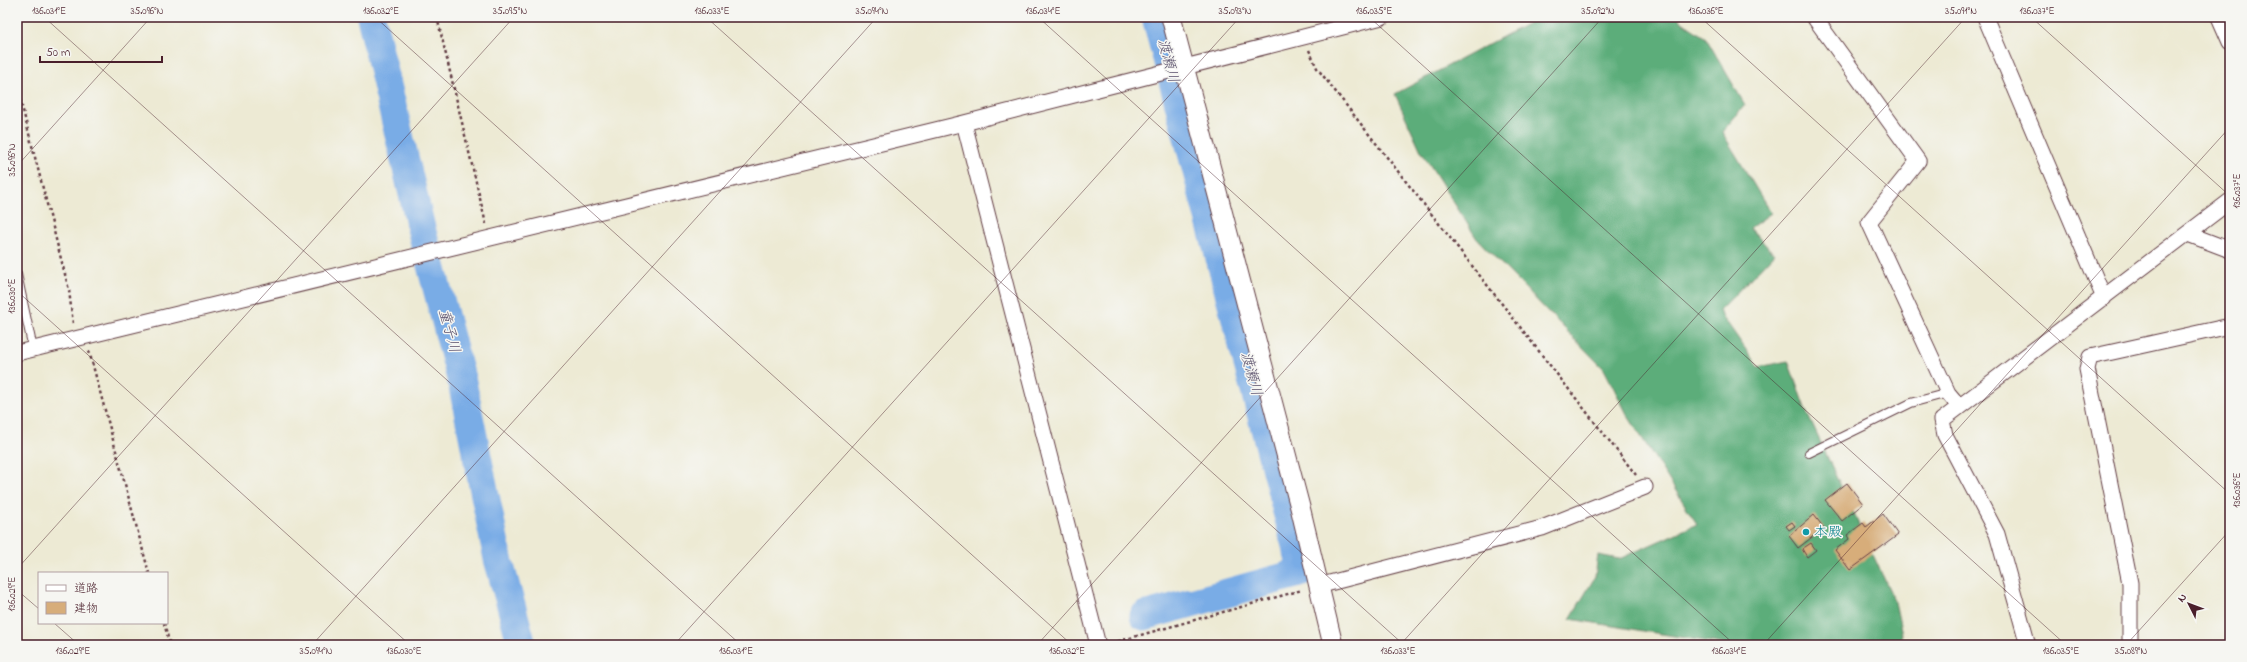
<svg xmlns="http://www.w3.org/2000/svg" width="2247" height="662" viewBox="0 0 2247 662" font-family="'Indie Flower','Klee One',sans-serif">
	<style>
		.forest { fill: #5bad7a; stroke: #526652 }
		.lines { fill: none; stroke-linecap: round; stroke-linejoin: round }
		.river { stroke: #79ace6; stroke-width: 29 }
		.building { fill: #d7ad7a }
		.service-casing { stroke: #623d44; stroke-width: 10 }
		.minor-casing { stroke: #623d44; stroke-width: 17 }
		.tertiary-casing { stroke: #623d44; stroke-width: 21 }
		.path { stroke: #623d44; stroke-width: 2.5; stroke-dasharray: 3 3; stroke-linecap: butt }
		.service { stroke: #fff; stroke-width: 8 }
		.minor { stroke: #fff; stroke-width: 15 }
		.tertiary { stroke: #fff; stroke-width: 19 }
		.ticks { fill: none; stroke: #4a1f2b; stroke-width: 1; stroke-opacity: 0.45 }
		.culture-dot { fill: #0f9aa8; stroke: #f6f6f2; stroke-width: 1.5 }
		.labels { text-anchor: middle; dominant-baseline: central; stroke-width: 3; stroke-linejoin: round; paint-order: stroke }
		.culture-label { font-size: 14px; fill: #0d838f; stroke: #f6f6f2; text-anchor: start }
		.water-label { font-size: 15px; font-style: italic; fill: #5a506c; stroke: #f6f6f2 }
		.neatline { fill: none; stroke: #4a1f2b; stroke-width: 1.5 }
		.ticks-label { font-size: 10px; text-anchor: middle; fill: #4a1f2b }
	</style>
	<rect width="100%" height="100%" fill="#f6f6f2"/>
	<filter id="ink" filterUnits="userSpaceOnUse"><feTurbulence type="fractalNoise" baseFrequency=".025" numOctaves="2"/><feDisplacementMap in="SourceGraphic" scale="8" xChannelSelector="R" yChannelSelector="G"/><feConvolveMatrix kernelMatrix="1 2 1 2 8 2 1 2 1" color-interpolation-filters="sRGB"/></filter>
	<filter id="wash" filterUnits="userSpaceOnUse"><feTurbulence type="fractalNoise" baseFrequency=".012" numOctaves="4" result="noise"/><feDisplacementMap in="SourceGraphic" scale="16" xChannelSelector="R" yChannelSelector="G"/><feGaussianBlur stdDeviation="0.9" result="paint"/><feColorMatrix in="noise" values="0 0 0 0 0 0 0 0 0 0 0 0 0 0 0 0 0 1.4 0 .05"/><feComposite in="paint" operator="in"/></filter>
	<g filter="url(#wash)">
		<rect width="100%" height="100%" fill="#edead4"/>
		<!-- forest -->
		<path class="forest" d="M1540,17H1679L1682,22L1706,38L1745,105L1722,132L1771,213L1750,228L1774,254L1719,311L1758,367L1788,361L1806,411L1895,602L1902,634L1898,645H1729L1570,619L1595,577L1598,555L1619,559L1697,524L1628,416L1604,369L1477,239L1421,151L1395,94Z"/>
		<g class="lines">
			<!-- river -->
			<path class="river" d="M371,17L421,228L462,382L498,559L522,645
				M1144,616L1303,572L1156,17"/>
		</g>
		<g id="blocks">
			<!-- building -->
			<path class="building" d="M1847,483L1863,504L1842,521L1825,500Z
				M1883,514L1898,535L1850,570L1835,550L1849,539L1847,535L1863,523L1866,527Z
				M1814,515L1824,528L1798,548L1789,536Z
				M1792,522L1795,526L1789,530L1786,526Z
				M1811,543L1816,550L1807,557L1802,549Z"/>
		</g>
	</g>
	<g filter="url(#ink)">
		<use href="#blocks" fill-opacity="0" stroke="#623d44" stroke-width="1"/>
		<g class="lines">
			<defs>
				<path id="service" d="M17,274L33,349
					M1809,453L1911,403L1948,393"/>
				<path id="minor" d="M1814,17L1918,161L1869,222L1948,393L1959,406
					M1985,17L2104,298
					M2219,17L2230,42
					M964,123L1098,645
					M2188,234L2230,250
					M17,353L964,123L1382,17
					M1318,586L1542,528L1645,487
					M2028,645L1997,534L1945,435L1942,420L2230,201
					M2130,645V583L2087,369L2090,357L2230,326"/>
				<path id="tertiary" d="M1171,17L1301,511L1333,645"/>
			</defs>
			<!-- service casing -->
			<use href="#service" class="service-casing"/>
			<!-- minor casing -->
			<use href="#minor" class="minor-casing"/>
			<!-- tertiary casing -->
			<use href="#tertiary" class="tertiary-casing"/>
			<!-- path -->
			<path class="path" d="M437,17L486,224
				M1309,50L1317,68L1636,475
				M17,87L69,290L73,324
				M89,351L149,573
				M164,623L170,645
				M1112,643L1302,590"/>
			<!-- service -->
			<use href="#service" class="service"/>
			<!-- minor -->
			<use href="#minor" class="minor"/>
			<!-- tertiary -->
			<use href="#tertiary" class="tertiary"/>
		</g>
	</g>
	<!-- ticks -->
	<path class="ticks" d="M44,17L741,645M375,17L1072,645M706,17L1404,645M1038,17L1735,645M1369,17L2066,645M1700,17L2230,494M2031,17L2230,196M17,166L151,17M17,291L410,645M17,569L514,17M17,590L39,609M54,623L79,645M312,645L877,17M674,645L1240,17M1037,645L1603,17M1400,645L1966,17M1763,645L2230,127M2126,645L2230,530"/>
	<!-- markers -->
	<circle class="culture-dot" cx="1806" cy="532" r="4"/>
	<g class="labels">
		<!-- culture labels -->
		<g class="culture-label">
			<text x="1814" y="532">本殿</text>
		</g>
		<!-- water labels -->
		<g class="water-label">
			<text transform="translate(1168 61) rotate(75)">渡瀬川</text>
			<text transform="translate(449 331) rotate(75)">童子川</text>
			<text transform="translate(1251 374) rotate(75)">渡瀬川</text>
		</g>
	</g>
	<!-- margin -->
	<rect width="2247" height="662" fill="none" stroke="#f6f6f2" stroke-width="44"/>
	<!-- legend -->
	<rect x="38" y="572" width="130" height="52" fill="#f6f6f2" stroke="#b1a0a2"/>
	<rect x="46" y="585" width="20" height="6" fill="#ffffff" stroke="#b1a0a2"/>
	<text x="74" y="592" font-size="12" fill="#4a1f2b">道路</text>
	<rect x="46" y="602" width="20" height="12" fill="#d7ad7a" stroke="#b1a0a2"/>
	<text x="74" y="612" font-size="12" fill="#4a1f2b">建物</text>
	<!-- north arrow -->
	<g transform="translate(2189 604) rotate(312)" stroke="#f6f6f2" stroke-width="3" paint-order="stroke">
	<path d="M0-3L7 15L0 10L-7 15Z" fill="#4a1f2b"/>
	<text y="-6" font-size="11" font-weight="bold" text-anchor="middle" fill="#4a1f2b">N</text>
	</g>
	<!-- scale -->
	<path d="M40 56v6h122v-6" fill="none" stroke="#4a1f2b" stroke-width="2"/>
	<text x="46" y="56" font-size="12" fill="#4a1f2b" stroke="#f6f6f2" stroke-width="3" paint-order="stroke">50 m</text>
	<rect x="22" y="22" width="2203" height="618" class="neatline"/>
	<g class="ticks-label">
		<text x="49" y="14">136.031°E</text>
		<text x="147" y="14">35.096°N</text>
		<text x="381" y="14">136.032°E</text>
		<text x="510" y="14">35.095°N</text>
		<text x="712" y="14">136.033°E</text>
		<text x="872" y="14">35.094°N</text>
		<text x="1043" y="14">136.034°E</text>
		<text x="1235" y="14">35.093°N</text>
		<text x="1374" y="14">136.035°E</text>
		<text x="1598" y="14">35.092°N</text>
		<text x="1706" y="14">136.036°E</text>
		<text x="1961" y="14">35.091°N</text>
		<text x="2037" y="14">136.037°E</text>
		<text transform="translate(11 160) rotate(-90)" y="4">35.096°N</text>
		<text transform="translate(2236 191) rotate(-90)" y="4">136.037°E</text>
		<text transform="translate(11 296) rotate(-90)" y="4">136.030°E</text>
		<text transform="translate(2236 490) rotate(-90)" y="4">136.036°E</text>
		<text transform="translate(11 594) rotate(-90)" y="4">136.029°E</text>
		<text x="73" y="654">136.029°E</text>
		<text x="316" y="654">35.094°N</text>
		<text x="404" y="654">136.030°E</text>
		<text x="736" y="654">136.031°E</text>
		<text x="1067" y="654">136.032°E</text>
		<text x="1398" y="654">136.033°E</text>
		<text x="1729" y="654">136.034°E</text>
		<text x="2061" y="654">136.035°E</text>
		<text x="2131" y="654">35.089°N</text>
	</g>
</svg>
